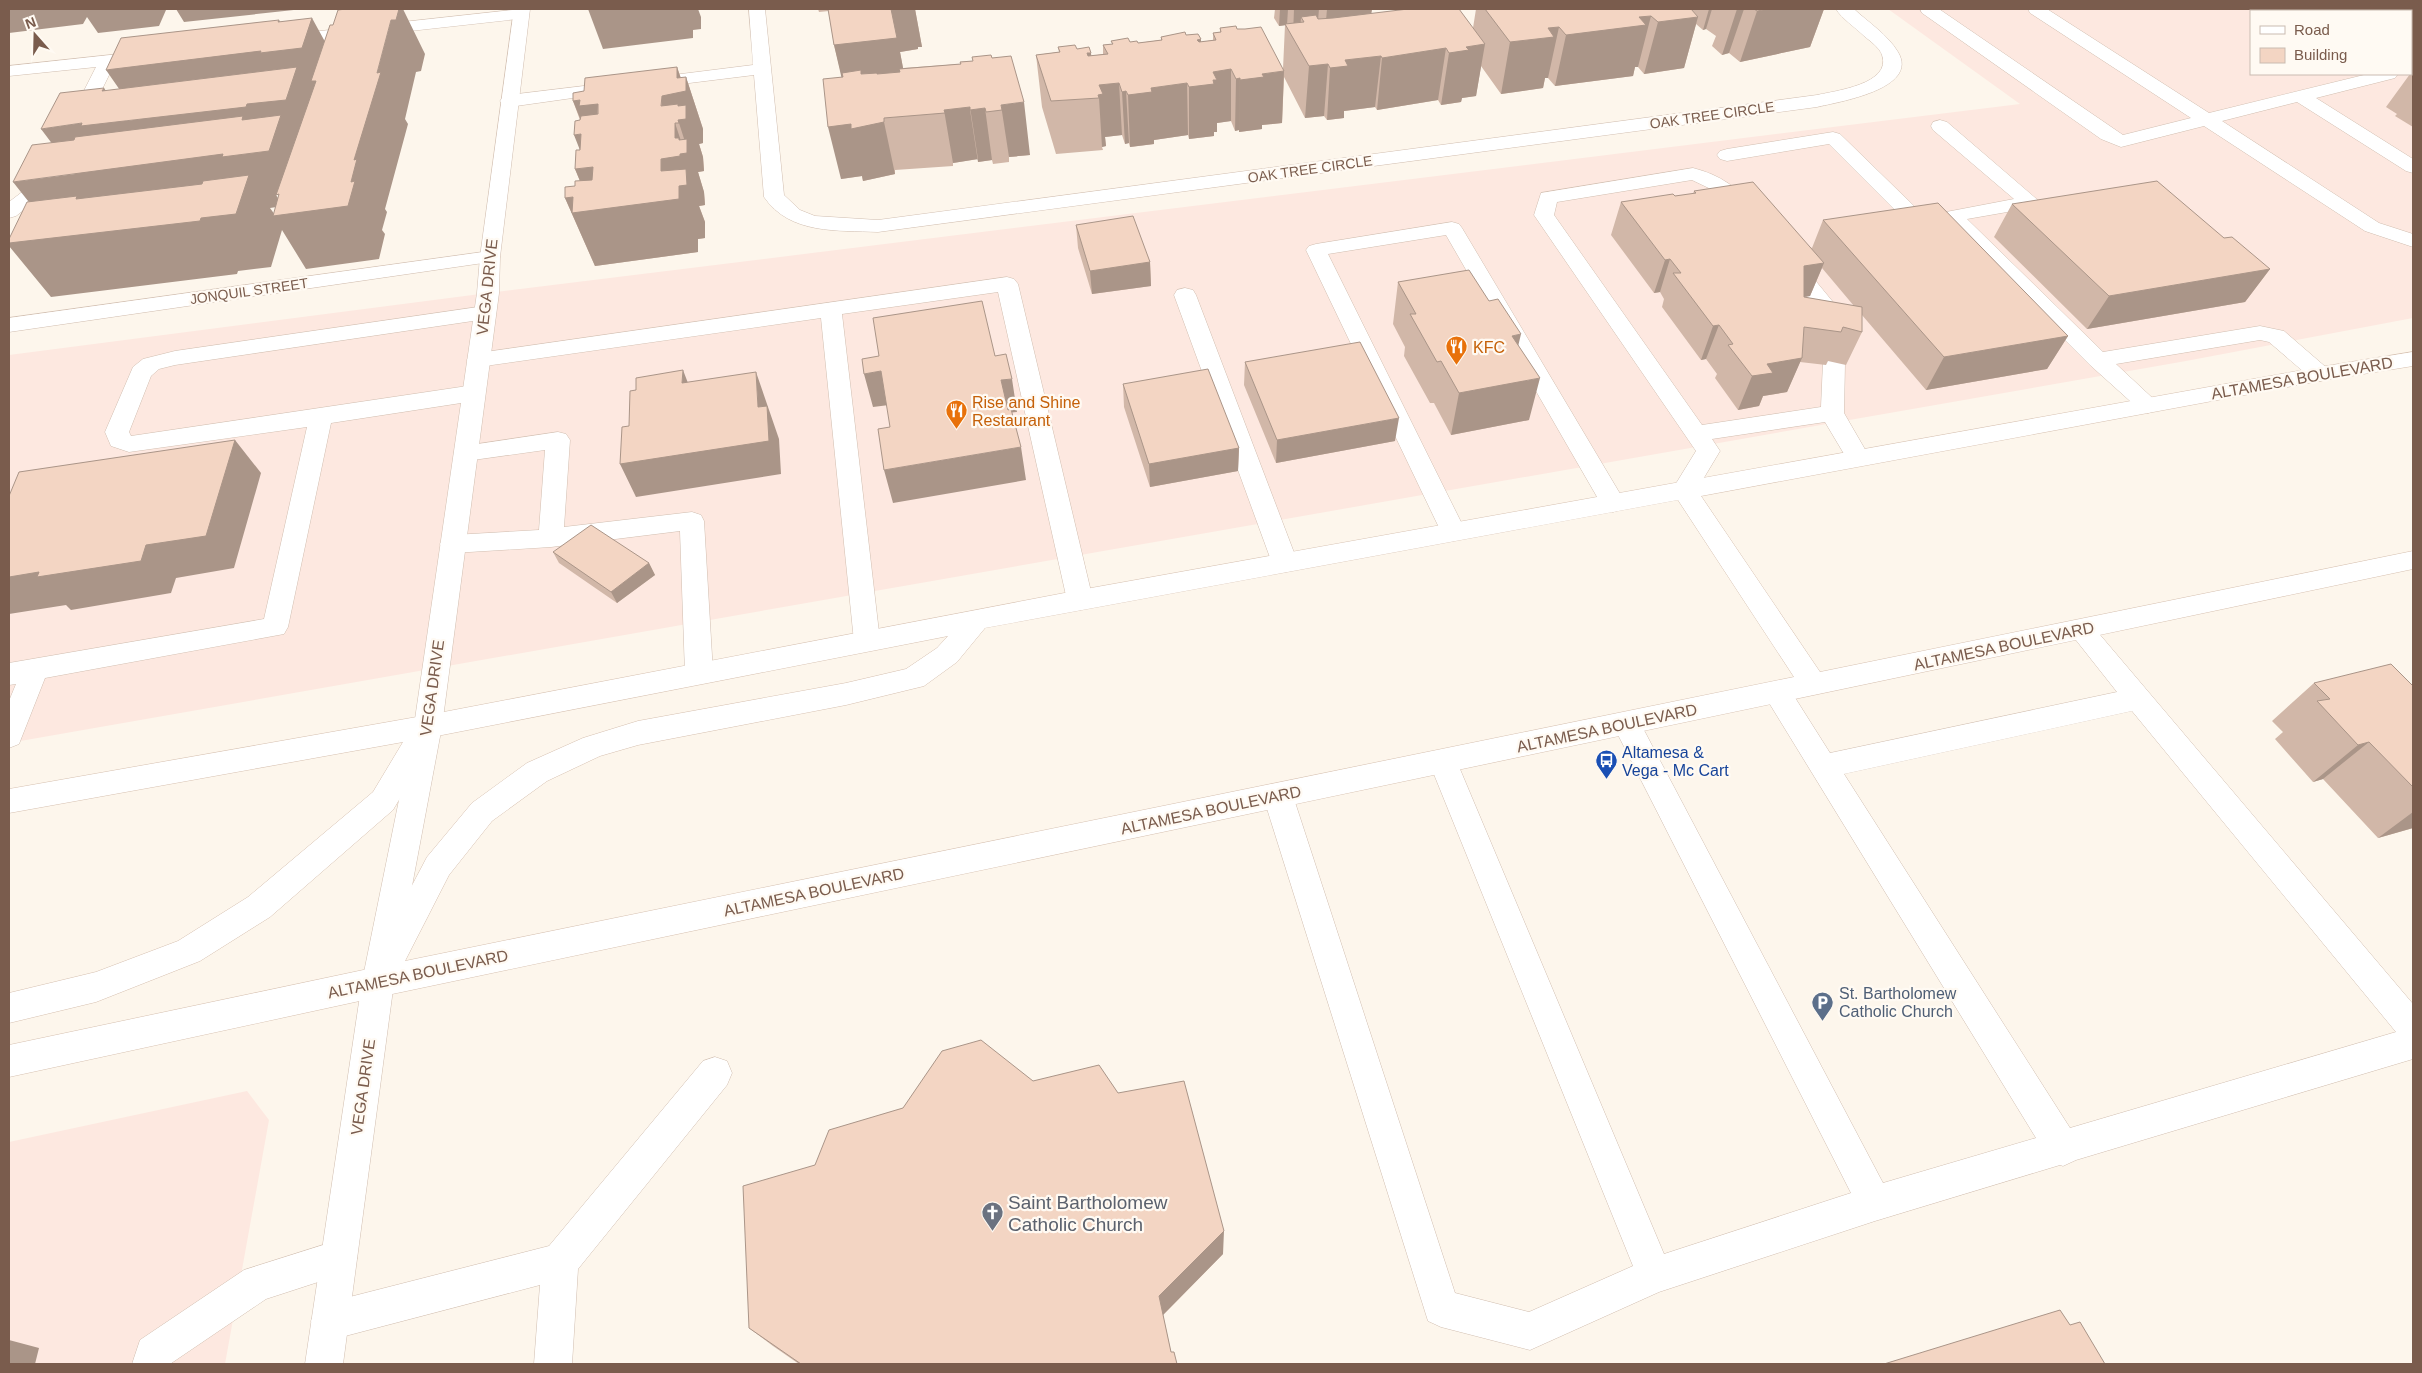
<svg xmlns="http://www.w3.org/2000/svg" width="2422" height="1373" viewBox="0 0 2422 1373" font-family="Arial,sans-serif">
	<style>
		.commercial { fill: #fde8e0; fill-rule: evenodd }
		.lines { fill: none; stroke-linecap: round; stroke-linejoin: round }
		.lane-casing { stroke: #d1beb0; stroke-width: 1 }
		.street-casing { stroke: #d1beb0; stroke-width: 1 }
		.secondary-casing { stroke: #d6c0b0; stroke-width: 1 }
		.lane { fill: #fff; fill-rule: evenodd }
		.street { fill: #fff; fill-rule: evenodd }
		.secondary { fill: #fff; fill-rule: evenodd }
		.wall { fill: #d1b7a8; fill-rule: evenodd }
		.shaded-wall { fill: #aa9588; fill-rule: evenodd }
		.building { fill: #f3d5c3; stroke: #aa9588 }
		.labels { text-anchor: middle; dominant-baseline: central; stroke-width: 4.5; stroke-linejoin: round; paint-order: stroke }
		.far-street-label { font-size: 14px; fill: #7a5c4d; stroke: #fffaf3 }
		.street-label { font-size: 16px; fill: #7a5c4d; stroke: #fffaf3 }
		.food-label { font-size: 16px; fill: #c56008; stroke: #fffaf3; text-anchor: start }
		.transit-label { font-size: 16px; fill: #164399; stroke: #fffaf3; text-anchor: start }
		.service-label { font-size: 16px; fill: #4e5e75; stroke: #fffaf3; text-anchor: start }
		.near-worship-label { font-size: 19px; fill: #5b616d; stroke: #fffaf3; text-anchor: start }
	</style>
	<rect width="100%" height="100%" fill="#fdf6ec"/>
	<!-- commercial -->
	<path class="commercial" d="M1888,9H2413V318L2186,361L9,743V355L488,293L2020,104ZM2251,11H2411V74H2251Z
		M247,1091L269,1120L225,1364H9V1142Z"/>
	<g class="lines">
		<defs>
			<path id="lane" d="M521,9L527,10L529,14L527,18L284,45L278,44L275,40L278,36L284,35Z
				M749,9H765L784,195L800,210L815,216L878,220L1817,95C1835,91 1892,84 1882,55C1880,48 1870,41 1864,36C1855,27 1842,19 1836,9H1854C1868,22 1888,35 1898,52C1920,89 1838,102 1817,107L878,232C838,230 790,235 764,197L754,75L649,88L643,87L640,83L643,79L649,78L753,65Z
				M1920,9H1939L2123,135L2191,118L2030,13L2028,9H2047L2209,113L2368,74H2398L2395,78L2316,98L2413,159V173L2406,171L2297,102L2222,121L2379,223L2413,234V247L2365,231L2204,126L2121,147L2101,139L1922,13Z
				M147,51L153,52L156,56L153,60L114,65L85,124L83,128H69L67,124L96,67L9,76V66Z
				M2411,62H2413V73H2411Z
				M609,83L615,84L618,88L615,92L509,107L503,105L500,101L503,97L509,95Z
				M1940,120L1947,122L2040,202L2037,206L2030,208L1967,219L2103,352L2260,326L2284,331L2328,369L2331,374L2328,379L2320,381L2312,379L2269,342L2260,340L2116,364L2160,405L2156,410L2148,413L2140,410L2090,365L1944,219L1938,221L1902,217L1829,144L1727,161L1720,159L1717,155L1720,151L1727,149L1833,132L1840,134L1915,207L1946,212L2014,199L1933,130L1931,126L1933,122Z
				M52,167L59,169L62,173L54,186L16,216L9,218V202L39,179L45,169Z
				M1693,168C1721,175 1738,188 1757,210L1760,214L1757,218L1750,220L1743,218L1719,193L1692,180L1557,202L1554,215L1702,425L1821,407L1823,362L1826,357L1834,355L1842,357L1845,362L1844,413L1870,458L1866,464L1858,466L1850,464L1825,422L1712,439L1720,451L1693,496L1684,499L1675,496L1672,490L1696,451L1534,215L1541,193Z
				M1452,222L1459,224L1462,228L1622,497L1625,503L1622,509L1613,512L1604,509L1446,235L1328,254L1466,532L1462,538L1453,541L1444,538L1306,250L1309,246L1316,244Z
				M490,251L497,253L500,257L497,261L9,332V318Z
				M1789,255L1796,257L1842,313L1843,333L1840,338L1832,340L1824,338L1821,333L1820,314L1779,261L1782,257Z
				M1007,277L1014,279L1018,284L1093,600L1089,607L1080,610L1071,607L1067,600L998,292L842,314L880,641L876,648L867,651L858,648L854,641L821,318L478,367L470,365L467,360L470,355L478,353Z
				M1185,288L1193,290L1196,295L1298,563L1294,570L1285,572L1276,570L1272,563L1174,295L1177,290Z
				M485,306L493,308L496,313L493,318L175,365L159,369L151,376L129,432L131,436L474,385L482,388L485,393L482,398L474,401L331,423L288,627L284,634L45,678L19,744L9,748V701L16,684L9,685V663L264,619L307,427L129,452L111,446L105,432L133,367L143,359L175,351Z
				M558,432L566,434L570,440L564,527L692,512L701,515L704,521L713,673L709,681L699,684L689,681L685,673L680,531L551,547L453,553L444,551L440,544L444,537L453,535L539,530L545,450L466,461L458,459L454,453L458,447Z
				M2081,620L2090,623L2413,1004V1059L2076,1160L2063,1166L2060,1165L1875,1221L1659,1292L1530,1350L1441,1327L1428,1321L1263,796L1268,787L1278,784L1288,787L1293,796L1455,1293L1529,1312L1633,1266L1429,762L1433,754L1443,750L1453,754L1457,762L1664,1254L1851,1193L1612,723L1616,715L1626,712L1636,715L1883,1183L2036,1138L1763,693L1767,685L1777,682L1787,685L1830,753L2117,692L2068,630L2072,623ZM2132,711L2396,1032L2070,1128L1844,774Z
				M715,1057L727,1061L732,1073L727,1085L578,1269L572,1364H534L540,1285L330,1340L317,1334L311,1321L317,1308L330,1302L549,1246L703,1061Z
				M339,1240L352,1245L357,1258L352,1271L266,1299L170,1364H132L140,1340L244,1270Z"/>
			<path id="street" d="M514,9H530L500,257L499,293L442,726L394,982L343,1364H305L362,982L414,726L477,293L480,257Z"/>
			<path id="secondary" d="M2413,352V366L2320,381L1701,496L1820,672L2413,551V569L378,997L9,1077V1045L368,969L427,857L472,803L527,763L583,738L638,721L846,683L906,669L937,648L948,636L437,736L393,810L270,917L200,961L96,1002L9,1023V993L96,972L178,941L248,897L373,792L403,742L9,813V789L428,715L1080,590L2320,367ZM1678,500L1794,677L405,961L449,875L492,821L547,781L600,756L638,745L846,705L924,686L957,662L985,628Z"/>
		</defs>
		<!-- lane casing -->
		<use href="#lane" class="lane-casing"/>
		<!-- street casing -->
		<use href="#street" class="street-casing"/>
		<!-- secondary casing -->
		<use href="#secondary" class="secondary-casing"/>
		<!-- lane -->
		<use href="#lane" class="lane"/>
		<!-- street -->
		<use href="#street" class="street"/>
		<!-- secondary -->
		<use href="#secondary" class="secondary"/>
	</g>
	<!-- wall -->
	<path class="wall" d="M818,9H915L922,47H918V49L900,52L903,68L960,64V62L973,61L1030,155L1009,157V162L993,164L992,160L978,162V159L953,163V166L895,170V174L863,181L862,176L841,179L842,77L834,45L829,11L819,12Z
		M1275,9H1372L1371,13L1473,28L1476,9H1824L1810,47L1740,62L1729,53L1722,55L1712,46L1716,36L1706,29L1703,30L1696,24L1684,68L1644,74L1638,67H1635L1633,76L1555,86L1548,78H1545L1543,88L1501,94L1481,66L1476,96L1462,98L1461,102L1441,105L1438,100L1377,110L1375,107L1344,111V118L1327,120L1324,116L1305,118L1284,77L1282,123L1262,125V129L1239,132V130L1235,131L1231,121L1217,123V132H1214V136L1189,139L1188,135L1154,140V144L1130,147L1129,143L1125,144L1122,135L1105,137L1106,146L1102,147L1103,150L1056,154L1042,107L1036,55L1059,52L1058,47L1077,49L1091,53V56L1103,54V45L1112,44L1111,41L1130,42L1138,43L1161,40V37L1186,35L1201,42L1213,40V33L1220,32V28L1237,29L1283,69L1285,25L1279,26L1274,18Z
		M677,67L681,78L686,77L703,129V143L699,144L703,157L704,171L698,172L704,192L705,205L699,206L705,222V238L698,239V252L595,266L565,198L580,181L575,169L580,150V120L573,101L584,91Z
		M2410,74H2413V127L2395,116L2397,114L2386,107Z
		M1694,191L1812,248L1823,220L2068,336L2047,369L1926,390L1862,315V332L1846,365L1828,361L1826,365L1800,362L1787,392L1763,396L1759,406L1738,410L1715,378L1717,374L1706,359L1701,360L1662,307L1664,299L1660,292L1654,293L1611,235L1621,202L1693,194ZM1822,268L1854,306L1804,297L1810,296Z
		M2012,204L2224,238L2270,269L2245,302L2087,329L1994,237Z
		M1076,225L1150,262L1151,286L1092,294L1078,248Z
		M1398,282L1518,345L1529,420L1451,435L1434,403H1430L1404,356L1405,347L1393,324Z
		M1245,362L1395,441L1276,463L1244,385Z
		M1123,384L1239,448L1238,471L1150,487L1124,407Z
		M553,552L649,563L655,575L617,603L559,563Z
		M2314,683L2413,686V828L2378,838L2323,779L2313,782L2275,739L2283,732L2272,721Z
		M1223,1254L1163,1315L1171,1352L1177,1364H799L773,1346L749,1328Z"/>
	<!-- shaded-wall -->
	<path class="shaded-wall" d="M9,9H172L171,10H166L159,26L98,33L87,17L83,24L9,33Z
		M176,9H303L184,22Z
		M399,9H403L425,54L421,71L416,72L405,119L408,124L385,209L387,212L382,230L385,234L379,259L306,269L282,230L271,267L238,271L237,274L51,297L9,246V243L55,235L13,182L75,174L41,129L82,123L104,88L126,121L140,119L106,70L278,22L279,20L295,49L312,18L340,69L279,194L276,195L283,206L270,208L275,215L351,182L354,160L391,20Z
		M588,9H698L701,17V29L693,30V38L603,49Z
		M890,9H915L922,47H918V49L900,52L907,89L866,94L884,122L895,174L863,181L862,176L841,179L828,127L846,97L834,45Z
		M1280,9H1288L1287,25L1279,26Z
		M1294,9H1319L1317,32L1304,22L1301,17L1300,34L1293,35Z
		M1327,9H1372L1371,16L1324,44Z
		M1709,9H1712L1706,29L1703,30Z
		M1737,9H1744L1729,53L1722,55Z
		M1769,9H1824L1810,47L1740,62L1757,11Z
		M1651,16L1638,67H1635L1633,76L1555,86L1566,35L1639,17Z
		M1698,17L1684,68L1644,74L1658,22Z
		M1559,27L1548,78H1545L1543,88L1501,94L1510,42L1548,28Z
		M1201,39V86L1213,72L1231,69V121L1217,123V132H1214V136L1189,139V87L1197,40Z
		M1485,44L1476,96L1462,98L1461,102L1441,105L1449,53L1466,47Z
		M1446,48L1438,100L1377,110L1382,58Z
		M1087,53H1091L1095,99Z
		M1381,56L1375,107L1344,111V118L1327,120L1330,68L1345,60Z
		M1328,64L1324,116L1305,118L1309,66Z
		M677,67L685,91L686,77L703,129V143L699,144L703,157L704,171L698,172L704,192L705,205L699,206L705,222V238L698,239V252L595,266L565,198L573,197L592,210L575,169L587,168L574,135L581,134L661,171L662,96L677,78ZM675,123H679L687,148L685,153Z
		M1284,71L1282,123L1262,125V129L1239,132L1240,80L1262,74Z
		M1240,78L1239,130L1235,131L1236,79Z
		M1119,83L1122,135L1105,137L1106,146L1102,147L1099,98H1098L1099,85Z
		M1187,83L1188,135L1154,140V144L1130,147L1128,95L1151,88Z
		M1126,91L1129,143L1125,144L1122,92Z
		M580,100L598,104L594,153L573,101Z
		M1024,102L1030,155L1009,157L1001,105Z
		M970,107L978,159L953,163L944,110Z
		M985,108L992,160L978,162L970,110Z
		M1670,259L1660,292L1654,293L1665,260Z
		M1150,262L1151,286L1092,294L1090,271Z
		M1824,263L1810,296L1790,299L1804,266Z
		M2270,269L2245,302L2087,329L2109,296Z
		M1719,325L1706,359L1701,360L1713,326Z
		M1521,334L1511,376L1512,336Z
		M2068,336L2047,369L1926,390L1944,357Z
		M1802,358L1787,392L1763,396L1759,406L1738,410L1752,376L1767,364Z
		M683,370L696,404L682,383Z
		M881,371L889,405L873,407L864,374Z
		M756,372L779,439L781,474L636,497L620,464L758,407Z
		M1540,378L1529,420L1451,435L1459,393Z
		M1012,379L1017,412L1006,413L1001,380Z
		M1399,418L1395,441L1276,463L1277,440Z
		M235,440L261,473L234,568L176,578L171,593L71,610L66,605L9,614V577L146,545Z
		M1021,447L1026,480L893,503L884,470Z
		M1239,448L1238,471L1150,487L1149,464Z
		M649,563L655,575L617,603L611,592Z
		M2369,742L2323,779L2313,782L2358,745Z
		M2413,812V828L2378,838Z
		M1224,1231L1223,1254L1162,1316L1159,1296Z
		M9,1340L39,1348L35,1364H9Z"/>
	<!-- building -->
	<path class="building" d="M346,9H399L396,20H391L377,73L381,72L354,160L357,159L351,182L355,181L348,206L273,216L279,194L276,195L316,81H311L330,25H333L338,10Z
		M828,9H891L897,38L834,45Z
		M1408,9H1459L1485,44L1466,47L1469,50L1449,53L1446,48L1382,58L1381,56L1345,60L1348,66L1330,68L1328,64L1309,66L1285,24L1304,22L1301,17L1316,15L1318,19L1333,18Z
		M1485,9H1691L1698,17L1658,22L1651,16L1639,17L1646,25L1566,35L1559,27L1548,28L1554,37L1510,42Z
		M1754,9H1769L1757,11Z
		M312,18L302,48L260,53L261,51L106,70L121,38L279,20L278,22Z
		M1236,26L1237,29H1245L1261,27L1284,71L1262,74L1264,77L1240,80V78L1236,79L1231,69L1213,72L1217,80H1213L1214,84L1189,87L1187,83L1151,88L1152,92L1128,95L1126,91L1122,92L1119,83L1099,85L1103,94L1098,95L1099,98L1051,101L1036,55L1060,52L1058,47L1075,45L1077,49L1089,47L1091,53H1087L1088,56L1108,54L1103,45L1113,44L1111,41L1128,38L1130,42L1137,41L1138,43L1162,40L1161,37L1185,32L1186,35L1198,34L1201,39L1197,40L1199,42L1216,40L1213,33L1221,32L1220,28Z
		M991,55L992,58L1011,56L1024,102L1001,105L1002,110L986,112L985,108L970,110V107L944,110L945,113L884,118V122L851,129V124L828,127L823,79L843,77L842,73L861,70V74L877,73V74L900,72L899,69L961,64L960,62L973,61L972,57Z
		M297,67L286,100L247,104L246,107L81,126L82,123L41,129L60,93L104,88L102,91Z
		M677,67V78L686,77V91L662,96L661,106L678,104V106L686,105V119L678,120L679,123H675V138H679V140L687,139V153L680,154V156L661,159V171L686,169L687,185L679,186V199L572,213L573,197L565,198V187L575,186V181L592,180L593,167L575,169L576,150H580L581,134L574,135L575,121L580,120L581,116L598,114V104L579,106L580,100L573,101V93L584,91L585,78Z
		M281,115L269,151L222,157L223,154L13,182L32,145L74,140L75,137L243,116L242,120Z
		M249,175L236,214L201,218L200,221L9,243V239L27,202L77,196L76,199L202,184L203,181Z
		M2157,181L2224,238L2232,237L2270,269L2109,296L2012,204Z
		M1753,182L1824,263L1804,266V297L1862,307V332L1843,327L1841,332L1804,327L1802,358L1767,364L1773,373L1752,376L1728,345L1733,344L1719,325L1713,326L1673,273H1681L1670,259L1665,260L1621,202L1673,194L1675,196L1696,193L1694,191Z
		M1938,203L2068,336L1944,357L1823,220Z
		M1133,216L1150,262L1090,271L1076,225Z
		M1469,270L1489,301L1498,299L1521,334L1512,336L1540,378L1459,393L1441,361L1437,362L1410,314H1416L1398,282Z
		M982,301L995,356L1006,354L1012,379L1001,380L1008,410L1011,409L1021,447L884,470L878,429L890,427L881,371L864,374L862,359L879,356L873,318Z
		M1360,342L1399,418L1277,440L1245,362Z
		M1208,369L1239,448L1149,464L1123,384Z
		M683,370L682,383L756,372L758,407L767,406L769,441L620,464L622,427L629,426L630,391L636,390V378Z
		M235,440L206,536L146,545L141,561L37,577L39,572L9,577V496L19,472Z
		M591,525L649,563L611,592L553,552Z
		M2391,664L2413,686V787L2369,742L2358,745L2317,701L2330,699L2314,683Z
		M981,1040L1033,1081L1099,1065L1118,1093L1184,1081L1224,1231L1159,1296L1171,1352H1174L1177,1364H801L749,1328L743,1186L815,1165L829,1130L903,1108L942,1051Z
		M2060,1310L2070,1325L2080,1322L2105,1364H1884Z"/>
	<!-- icons -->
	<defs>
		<symbol id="restaurant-pin" viewBox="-11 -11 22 30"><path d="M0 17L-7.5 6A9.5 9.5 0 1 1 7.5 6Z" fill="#e8710a" stroke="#fffaf3"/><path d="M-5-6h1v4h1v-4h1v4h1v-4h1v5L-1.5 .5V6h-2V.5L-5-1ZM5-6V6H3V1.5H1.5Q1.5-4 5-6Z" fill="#fff"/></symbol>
		<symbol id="bus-pin" viewBox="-11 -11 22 30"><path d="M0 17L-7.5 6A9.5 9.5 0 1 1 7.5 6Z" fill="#1a4fb4" stroke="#fffaf3"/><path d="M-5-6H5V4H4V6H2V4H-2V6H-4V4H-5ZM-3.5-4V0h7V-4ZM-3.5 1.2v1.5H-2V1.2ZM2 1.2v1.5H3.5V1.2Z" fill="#fff"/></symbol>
		<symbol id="parking-pin" viewBox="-11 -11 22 30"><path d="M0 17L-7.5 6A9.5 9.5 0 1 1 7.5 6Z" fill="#5c6f8a" stroke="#fffaf3"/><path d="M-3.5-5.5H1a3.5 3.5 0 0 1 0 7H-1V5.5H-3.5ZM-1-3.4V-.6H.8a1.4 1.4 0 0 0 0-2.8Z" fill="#fff"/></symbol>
		<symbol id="church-pin" viewBox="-11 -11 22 30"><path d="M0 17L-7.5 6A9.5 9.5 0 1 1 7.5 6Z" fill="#6b7280" stroke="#fffaf3"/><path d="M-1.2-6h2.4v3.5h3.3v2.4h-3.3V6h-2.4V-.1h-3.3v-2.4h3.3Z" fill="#fff"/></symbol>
	</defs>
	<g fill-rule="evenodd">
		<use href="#restaurant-pin" x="1444" y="334" width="25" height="34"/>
		<use href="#restaurant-pin" x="944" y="398" width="25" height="34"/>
		<use href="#bus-pin" x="1594" y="748" width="25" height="34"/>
		<use href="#parking-pin" x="1810" y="990" width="25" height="34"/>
		<use href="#church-pin" x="980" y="1200" width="25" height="34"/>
	</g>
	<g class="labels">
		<!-- far-street labels -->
		<g class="far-street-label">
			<text transform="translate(1712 115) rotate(-8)">OAK TREE CIRCLE</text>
			<text transform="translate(1310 169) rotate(-8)">OAK TREE CIRCLE</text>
			<text transform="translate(249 291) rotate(-8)">JONQUIL STREET</text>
		</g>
		<!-- street labels -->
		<g class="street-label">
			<text transform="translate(487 287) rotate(-84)">VEGA DRIVE</text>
			<text transform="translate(2302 378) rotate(-10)">ALTAMESA BOULEVARD</text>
			<text transform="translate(2004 646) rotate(-12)">ALTAMESA BOULEVARD</text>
			<text transform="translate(432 688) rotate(-82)">VEGA DRIVE</text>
			<text transform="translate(1607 728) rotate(-12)">ALTAMESA BOULEVARD</text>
			<text transform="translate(1211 810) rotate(-12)">ALTAMESA BOULEVARD</text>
			<text transform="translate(814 892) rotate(-12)">ALTAMESA BOULEVARD</text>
			<text transform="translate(418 974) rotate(-12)">ALTAMESA BOULEVARD</text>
			<text transform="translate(363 1087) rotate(-82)">VEGA DRIVE</text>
		</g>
		<!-- food labels -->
		<g class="food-label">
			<text x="1473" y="347">KFC</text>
			<text x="972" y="402">Rise and Shine<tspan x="972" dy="18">Restaurant</tspan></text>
		</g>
		<!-- transit labels -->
		<g class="transit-label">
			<text x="1622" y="752">Altamesa &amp;<tspan x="1622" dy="18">Vega - Mc Cart</tspan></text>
		</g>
		<!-- service labels -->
		<g class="service-label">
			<text x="1839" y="993">St. Bartholomew<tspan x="1839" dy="18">Catholic Church</tspan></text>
		</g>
		<!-- near-worship labels -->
		<g class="near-worship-label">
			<text x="1008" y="1202">Saint Bartholomew<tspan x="1008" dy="22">Catholic Church</tspan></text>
		</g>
	</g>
	<!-- border -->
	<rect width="2422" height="1373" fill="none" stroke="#7a5c4d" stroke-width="20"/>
	<!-- legend -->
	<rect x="2250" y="10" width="162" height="65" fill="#fffaf3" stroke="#cabbb1"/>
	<rect x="2260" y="26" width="25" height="8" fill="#ffffff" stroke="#cabbb1"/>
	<text x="2294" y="35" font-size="15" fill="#7a5c4d">Road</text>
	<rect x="2260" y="48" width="25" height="15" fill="#f3d5c3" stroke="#cabbb1"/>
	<text x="2294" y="60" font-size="15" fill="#7a5c4d">Building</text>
	<!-- north arrow -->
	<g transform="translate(35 35) rotate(340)" stroke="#fffaf3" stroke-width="4" paint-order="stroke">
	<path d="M0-4L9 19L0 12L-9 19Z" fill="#7a5c4d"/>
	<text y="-8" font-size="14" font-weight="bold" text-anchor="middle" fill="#7a5c4d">N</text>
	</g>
</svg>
